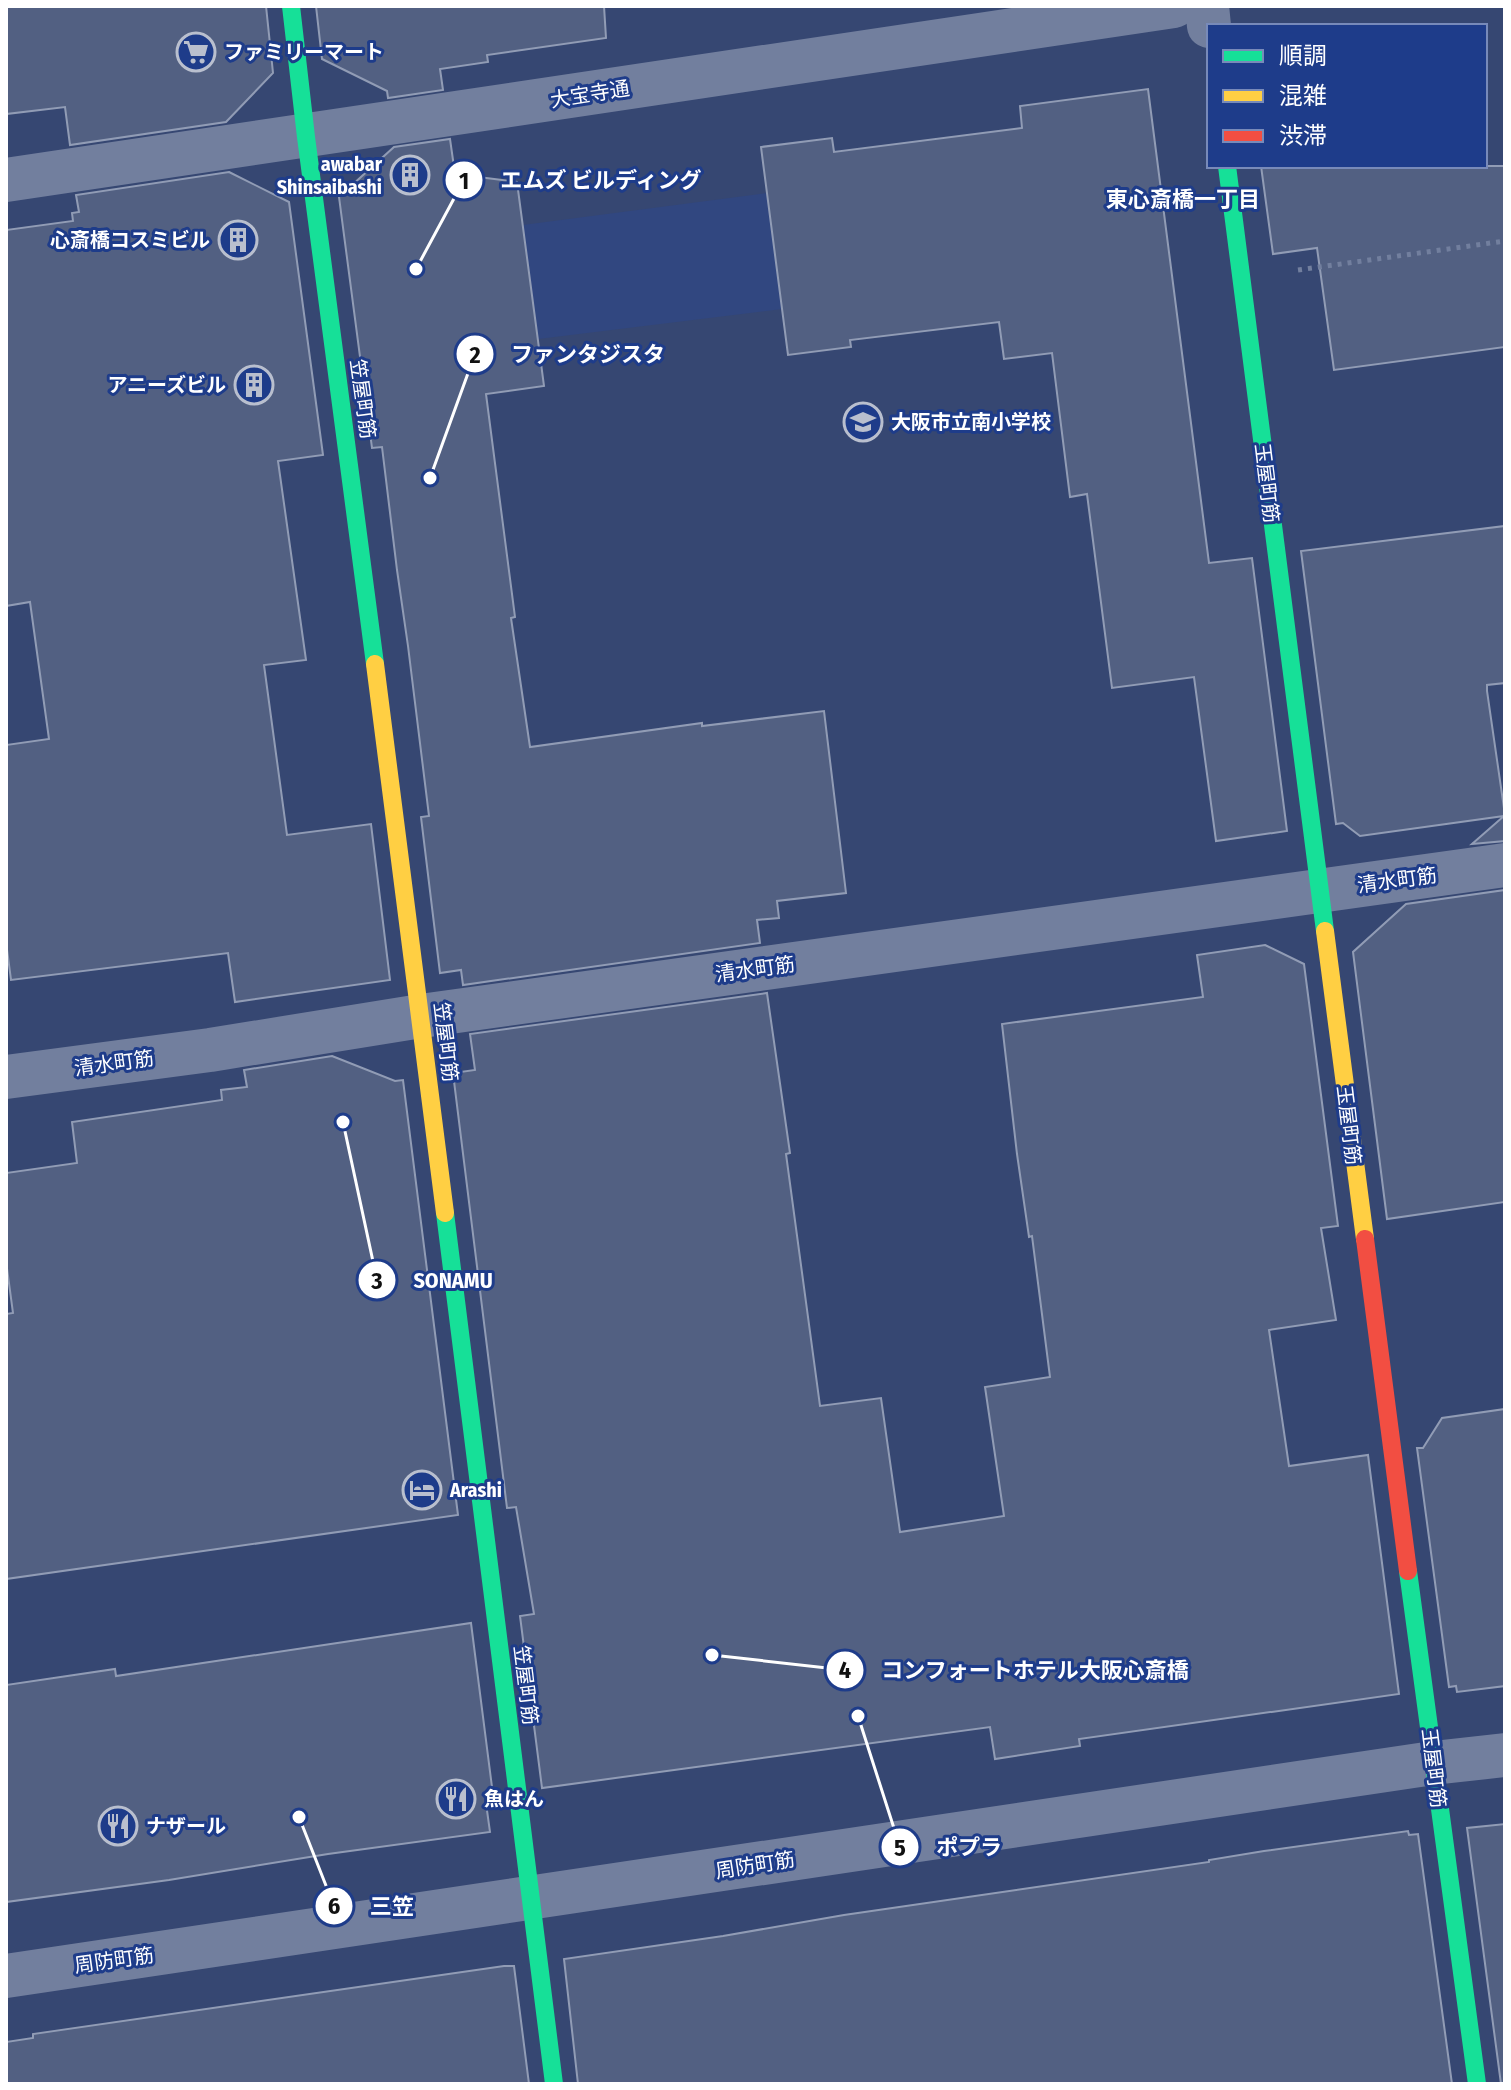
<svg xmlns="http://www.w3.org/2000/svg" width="1511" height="2090" viewBox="0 0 1511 2090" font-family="'Fira Sans Condensed','Noto Sans JP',sans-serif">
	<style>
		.water { fill: #314780 }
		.building { fill: #526082; stroke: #919cb5; stroke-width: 2 }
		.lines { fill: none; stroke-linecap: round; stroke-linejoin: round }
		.path { stroke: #727f9e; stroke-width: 5; stroke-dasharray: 4 6; stroke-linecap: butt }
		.street { stroke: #727f9e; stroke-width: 44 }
		.fast { stroke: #16e098; stroke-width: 18 }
		.slow { stroke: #ffcf43; stroke-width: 18 }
		.jam { stroke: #f24e42; stroke-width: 18 }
		.labels { text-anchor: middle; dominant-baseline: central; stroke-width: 6; stroke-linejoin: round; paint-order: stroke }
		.poi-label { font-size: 20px; font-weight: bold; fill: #fff; stroke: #1e3c8a; text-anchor: start }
		.street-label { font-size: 20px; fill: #fff; stroke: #1e3c8a }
		.neighbourhood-label { font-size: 22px; font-weight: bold; fill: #fff; stroke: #1e3c8a }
		.leader { fill: none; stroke: #fff; stroke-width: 3 }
		.callout-dot { fill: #fff; stroke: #1e3c8a; stroke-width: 3 }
		.mark-label { font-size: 24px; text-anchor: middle; font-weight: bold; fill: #111 }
		.callout-label { font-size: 22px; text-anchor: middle; font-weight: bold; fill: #fff; stroke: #1e3c8a; stroke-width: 6; stroke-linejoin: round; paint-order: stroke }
	</style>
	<rect width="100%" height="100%" fill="#364772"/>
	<!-- water -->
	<path class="water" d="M767,193L782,309L538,339L523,225Z"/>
	<!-- building -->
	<path class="building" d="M6,6H266L273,73L226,122L70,145L65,107L6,114Z
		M316,6H604L606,38L487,55L488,62L440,69L443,90L388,98L387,91L322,59Z
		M1148,89L1209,563L1252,558L1287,831L1216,841L1194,677L1112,688L1087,494L1070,497L1052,353L1004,359L999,322L850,340L851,347L788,355L761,147L832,138L834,152L1022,128L1020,106Z
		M450,139L455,174L517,182L544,386L486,394L515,617L511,618L530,747L702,723V726L824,711L846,893L777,901L779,918L757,920L760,943L463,985L461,970L440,973L421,817L429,816L408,646L397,570L382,447L372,448L339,197L394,147Z
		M1261,166H1505V347L1334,370L1317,248L1273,254Z
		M229,172L289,202L323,455L278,461L306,660L264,665L287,835L371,824L390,980L235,1002L228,953L11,980L6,942V745L49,739L30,602L6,606V230L73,221L72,213L79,212L76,195Z
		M1505,526V683L1487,685V691L1505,815V841L1472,844L1504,816L1360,836L1343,823L1336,824L1301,551Z
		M1505,890V1202L1387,1219L1353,952L1406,904Z
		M1265,945L1304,964L1338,1226L1321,1228L1336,1320L1269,1330L1289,1466L1368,1455L1399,1694L1079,1739L1080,1746L995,1759L990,1727L542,1788L520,1616L534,1614L516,1507L507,1508L453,1073L475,1070L470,1034L767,993L790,1153L786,1154L820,1406L881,1398L900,1532L1004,1516L985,1387L1050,1377L1032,1236L1029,1237L1017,1154L1002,1024L1203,997L1197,955Z
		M332,1056L395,1081L403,1080L458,1515L6,1579V1314L13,1313L6,1261V1173L77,1163L72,1122L222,1100L221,1090L247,1087L244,1070Z
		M1505,1409V1686L1457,1692L1456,1686L1449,1687L1417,1448H1423L1442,1418Z
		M471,1623L493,1795L485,1796L490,1832L328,1854L169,1880L6,1902V1685L115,1669L116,1676Z
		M1505,1824V2084H1501L1467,1828Z
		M1408,1831L1409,1835L1418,1834L1452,2084H578L564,1959L723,1936L844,1915L1209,1862V1860L1264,1851Z
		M504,1966H514L529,2084H6V2042L33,2038V2034Z"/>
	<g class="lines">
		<!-- path -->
		<path class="path" d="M1298,270L1505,241"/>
		<!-- street -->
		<path class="street" d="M1207,6L1209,26
			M6,180L1174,6
			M6,1077L210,1050L421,1016L1505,865
			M6,1976L1433,1763L1505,1755"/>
		<!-- fast -->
		<path class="fast" d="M291,6L306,137L375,664
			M1227,166L1325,931
			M445,1213L554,2084
			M1408,1571L1477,2084"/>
		<!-- slow -->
		<path class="slow" d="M375,664L445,1213
			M1325,931L1365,1239"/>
		<!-- jam -->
		<path class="jam" d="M1365,1239L1408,1571"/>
	</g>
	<!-- icons -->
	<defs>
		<symbol id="supermarket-ring" viewBox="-11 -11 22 22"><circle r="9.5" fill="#1e3c8a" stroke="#b9bfce" stroke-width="1.5"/><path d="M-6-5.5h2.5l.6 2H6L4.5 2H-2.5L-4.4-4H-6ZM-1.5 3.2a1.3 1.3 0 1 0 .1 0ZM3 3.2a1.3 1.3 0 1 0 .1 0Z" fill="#b9bfce"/></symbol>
		<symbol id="building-ring" viewBox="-11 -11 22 22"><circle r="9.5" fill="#1e3c8a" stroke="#b9bfce" stroke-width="1.5"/><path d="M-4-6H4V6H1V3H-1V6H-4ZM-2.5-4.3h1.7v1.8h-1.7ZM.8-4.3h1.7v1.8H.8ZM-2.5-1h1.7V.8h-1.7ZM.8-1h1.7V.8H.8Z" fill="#b9bfce"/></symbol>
		<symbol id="school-ring" viewBox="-11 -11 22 22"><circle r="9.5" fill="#1e3c8a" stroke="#b9bfce" stroke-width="1.5"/><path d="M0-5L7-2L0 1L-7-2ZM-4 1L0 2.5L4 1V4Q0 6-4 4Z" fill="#b9bfce"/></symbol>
		<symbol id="hotel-ring" viewBox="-11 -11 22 22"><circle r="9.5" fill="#1e3c8a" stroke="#b9bfce" stroke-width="1.5"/><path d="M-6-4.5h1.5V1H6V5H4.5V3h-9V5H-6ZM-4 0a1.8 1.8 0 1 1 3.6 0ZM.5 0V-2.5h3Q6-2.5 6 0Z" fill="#b9bfce"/></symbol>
		<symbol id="restaurant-ring" viewBox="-11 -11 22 22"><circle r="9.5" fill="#1e3c8a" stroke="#b9bfce" stroke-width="1.5"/><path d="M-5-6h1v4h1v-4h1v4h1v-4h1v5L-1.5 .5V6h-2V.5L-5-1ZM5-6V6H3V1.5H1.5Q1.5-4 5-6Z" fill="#b9bfce"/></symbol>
	</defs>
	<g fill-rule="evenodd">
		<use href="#supermarket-ring" x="174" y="30" width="44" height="44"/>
		<use href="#building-ring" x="388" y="153" width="44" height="44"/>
		<use href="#building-ring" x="216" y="218" width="44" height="44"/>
		<use href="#building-ring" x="232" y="363" width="44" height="44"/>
		<use href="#school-ring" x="841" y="400" width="44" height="44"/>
		<use href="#hotel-ring" x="400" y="1468" width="44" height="44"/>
		<use href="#restaurant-ring" x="434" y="1777" width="44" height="44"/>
		<use href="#restaurant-ring" x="96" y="1804" width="44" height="44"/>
	</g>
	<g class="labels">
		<!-- poi labels -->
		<g class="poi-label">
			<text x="224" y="52">ファミリーマート</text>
			<text x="382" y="164" text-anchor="end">awabar<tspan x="382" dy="23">Shinsaibashi</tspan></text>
			<text x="210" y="240" text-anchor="end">心斎橋コスミビル</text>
			<text x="226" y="385" text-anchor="end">アニーズビル</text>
			<text x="891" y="422">大阪市立南小学校</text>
			<text x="450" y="1490">Arashi</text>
			<text x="484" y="1799">魚はん</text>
			<text x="146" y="1826">ナザール</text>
		</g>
		<!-- street labels -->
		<g class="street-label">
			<text transform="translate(590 94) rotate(-9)">大宝寺通</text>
			<text transform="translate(363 399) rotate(82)">笠屋町筋</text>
			<text transform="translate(1267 483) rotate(83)">玉屋町筋</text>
			<text transform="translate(1397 880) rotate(-8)">清水町筋</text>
			<text transform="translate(755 969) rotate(-8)">清水町筋</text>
			<text transform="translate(446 1042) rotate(83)">笠屋町筋</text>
			<text transform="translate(114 1063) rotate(-8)">清水町筋</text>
			<text transform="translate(1349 1125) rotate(83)">玉屋町筋</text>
			<text transform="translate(526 1685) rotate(83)">笠屋町筋</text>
			<text transform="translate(1434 1768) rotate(83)">玉屋町筋</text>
			<text transform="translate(755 1865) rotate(-9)">周防町筋</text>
			<text transform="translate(114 1960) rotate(-8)">周防町筋</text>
		</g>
		<!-- neighbourhood labels -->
		<g class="neighbourhood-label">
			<text x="1183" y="199">東心斎橋一丁目</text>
		</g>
	</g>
	<!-- callouts -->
	<path class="leader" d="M416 269L464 180M430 478L475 354M343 1122L377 1280M712 1655L845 1670M858 1716L900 1847M299 1817L334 1906"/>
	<g class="callout-dot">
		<circle cx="416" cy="269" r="8"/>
		<circle cx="430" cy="478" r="8"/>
		<circle cx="343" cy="1122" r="8"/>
		<circle cx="712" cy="1655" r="8"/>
		<circle cx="858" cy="1716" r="8"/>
		<circle cx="299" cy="1817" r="8"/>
		<circle cx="464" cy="180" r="20"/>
		<circle cx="475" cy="354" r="20"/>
		<circle cx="377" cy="1280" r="20"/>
		<circle cx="845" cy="1670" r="20"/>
		<circle cx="900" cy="1847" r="20"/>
		<circle cx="334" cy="1906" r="20"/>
	</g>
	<g class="mark-label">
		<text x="464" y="189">1</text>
		<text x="475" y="363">2</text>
		<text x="377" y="1289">3</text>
		<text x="845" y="1678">4</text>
		<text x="900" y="1856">5</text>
		<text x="334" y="1914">6</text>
	</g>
	<g class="callout-label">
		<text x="601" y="188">エムズ ビルディング</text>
		<text x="588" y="362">ファンタジスタ</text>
		<text x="453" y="1288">SONAMU</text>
		<text x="1035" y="1678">コンフォートホテル大阪心斎橋</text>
		<text x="969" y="1855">ポプラ</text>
		<text x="392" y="1914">三笠</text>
	</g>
	<!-- border -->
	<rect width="1511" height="2090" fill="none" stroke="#ffffff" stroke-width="16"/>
	<!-- legend -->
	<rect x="1207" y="24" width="280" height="144" fill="#1e3c8a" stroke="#788ab9" stroke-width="2"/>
	<rect x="1223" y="50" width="40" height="12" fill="#16e098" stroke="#788ab9" stroke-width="2"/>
	<text x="1279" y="64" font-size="24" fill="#ffffff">順調</text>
	<rect x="1223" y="90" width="40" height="12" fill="#ffcf43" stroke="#788ab9" stroke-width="2"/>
	<text x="1279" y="104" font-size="24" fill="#ffffff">混雑</text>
	<rect x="1223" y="130" width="40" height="12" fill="#f24e42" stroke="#788ab9" stroke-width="2"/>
	<text x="1279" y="144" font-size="24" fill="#ffffff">渋滞</text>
</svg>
